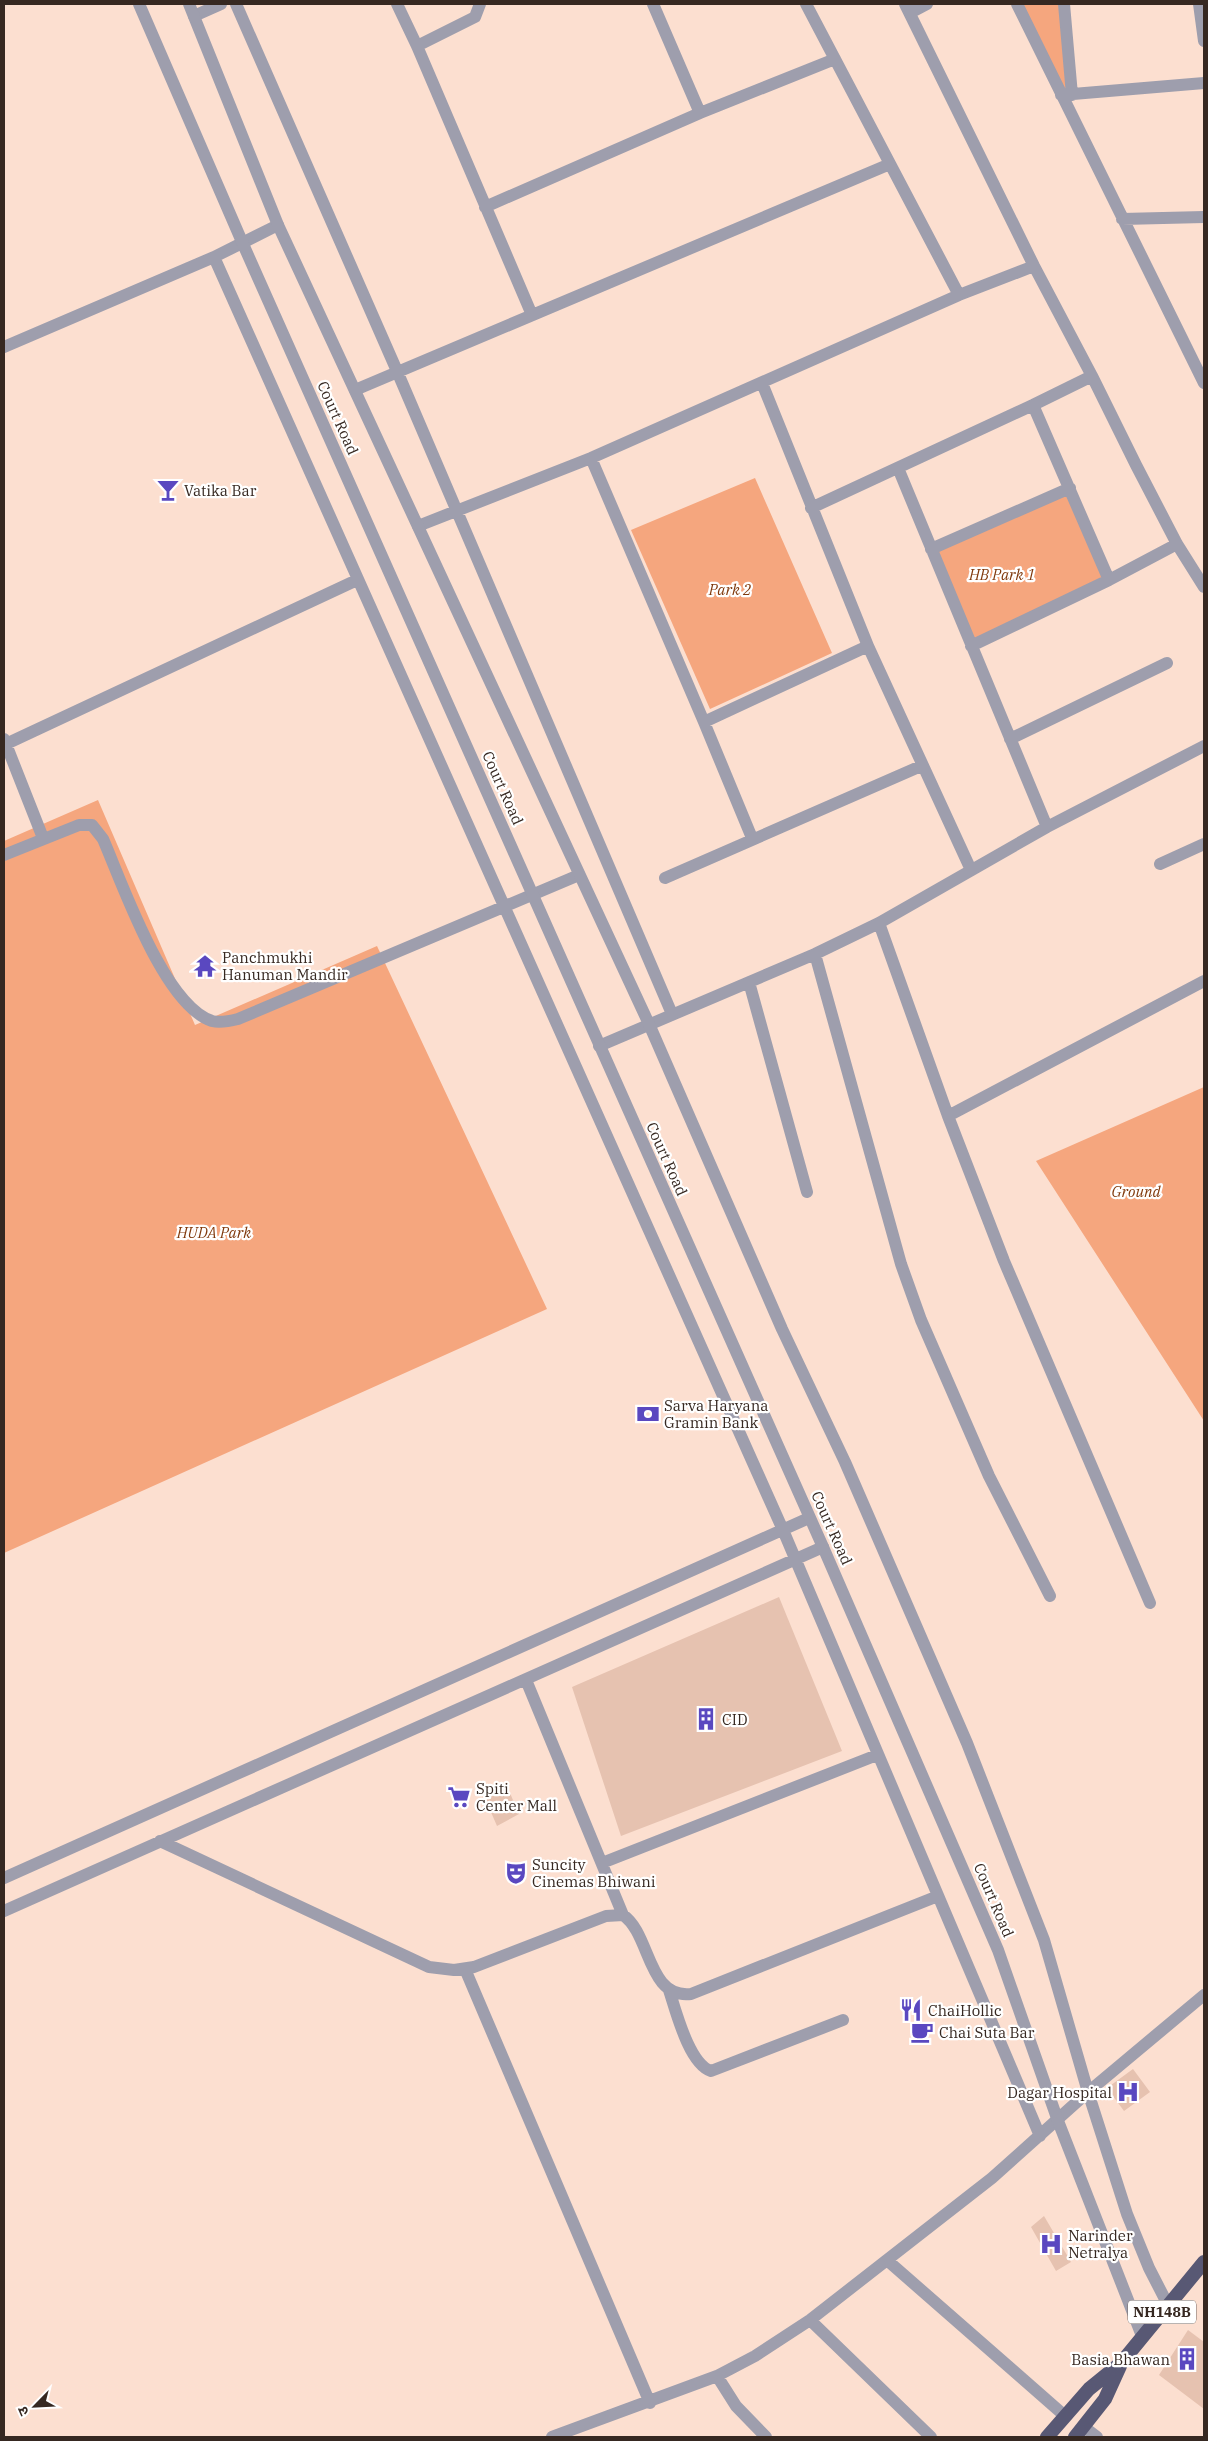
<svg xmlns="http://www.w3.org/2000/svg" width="1208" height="2441" viewBox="0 0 1208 2441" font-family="'IBM Plex Serif','Noto Sans Devanagari',serif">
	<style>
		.green { fill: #f5a67e }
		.building { fill: #e6c2b0 }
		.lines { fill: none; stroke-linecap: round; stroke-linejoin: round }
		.minor { stroke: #9e9ead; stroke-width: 12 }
		.tertiary { stroke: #9e9ead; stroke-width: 12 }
		.trunk { stroke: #585874; stroke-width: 14 }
		.labels { text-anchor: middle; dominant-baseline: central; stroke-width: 4.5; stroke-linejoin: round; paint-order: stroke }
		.shield { fill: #fff; stroke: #726864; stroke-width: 1 }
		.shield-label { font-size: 14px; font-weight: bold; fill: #362821 }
		.street-label { font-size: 15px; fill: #362821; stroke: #fff }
		.poi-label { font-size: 15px; fill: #362821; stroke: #fff; text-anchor: start }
		.park-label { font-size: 15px; font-style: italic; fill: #80390c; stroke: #fff }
	</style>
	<rect width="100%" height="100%" fill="#fcdfd0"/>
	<!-- green -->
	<path class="green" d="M1015,4H1064L1072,95H1061Z
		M755,478L832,653L710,709L631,530Z
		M1067,494L1103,578L973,642L936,551Z
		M98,800L195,1025L377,946L547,1309L4,1553V841Z
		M1204,1087V1421L1036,1161Z"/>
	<!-- building -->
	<path class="building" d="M779,1597L842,1751L621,1836L572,1687Z
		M506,1784L519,1814L497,1826L481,1789Z
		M1133,2069L1150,2092L1124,2111L1107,2088Z
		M1044,2216L1071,2262L1056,2271L1031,2227Z
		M1188,2330L1204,2342V2409L1159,2375Z"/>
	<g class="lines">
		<!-- minor -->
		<path class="minor" d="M236,4L397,371L672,1014
			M397,4L417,46L532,315
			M653,4L700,113
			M806,4L959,295
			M905,4L1034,266L1092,376L1136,465L1177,544L1204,587
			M1017,4L1204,383
			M1064,4L1072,95
			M1199,4L1204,41
			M910,13L927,4
			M194,16L221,4
			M417,46L475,17L480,4
			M1061,95L1204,83
			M485,207L700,113L835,59
			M1122,219L1204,217
			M214,257L783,1530L1040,2136
			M4,347L214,257L278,225
			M762,383L868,646L971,870
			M355,390L890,164
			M1033,405L1109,580
			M591,458L704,722L752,838
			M898,468L1047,827
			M811,508L1033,405L1092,376
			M418,526L591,458L959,295L1034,266
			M931,549L1070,488
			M971,646L1109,580L1177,544
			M704,722L868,646
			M4,739L43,838
			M1010,739L1167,663
			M6,744L357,580
			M4,855L79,825H92L103,839C123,885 164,1005 212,1021C220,1023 230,1021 238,1019L579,875
			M1160,864L1204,844
			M665,878L921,766
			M879,923L948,1116L1004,1261L1150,1603
			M815,954L901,1264L921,1320L989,1476L1050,1596
			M749,982L807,1192
			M599,1046L815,954L879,923L1047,827L1204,746
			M948,1116L1204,981
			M526,1680L623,1915
			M160,1841L429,1967L454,1970L474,1967L606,1916L623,1915C651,1934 647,1999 691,1994L938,1896
			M602,1863L877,1755
			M4,1878L809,1518
			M4,1911L823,1547
			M465,1969L650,2403
			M669,1990C676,2011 689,2064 711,2071L843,2020
			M888,2261L1065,2416
			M810,2320L931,2437
			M717,2376L736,2406L766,2437
			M1084,2427L1097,2437
			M552,2437L717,2376L755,2356L810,2320L992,2178L1088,2092L1204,1995"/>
		<!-- tertiary -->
		<path class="tertiary" d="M139,4L243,244L823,1547L998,1950L1058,2121L1142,2336
			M189,4L278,225L649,1024L782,1329L845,1462L967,1743L1044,1940L1088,2092L1127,2214L1149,2268L1168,2305"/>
		<!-- trunk -->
		<path class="trunk" d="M1047,2437L1089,2389L1121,2363L1204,2262
			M1075,2437L1105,2399L1120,2366"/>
	</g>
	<!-- icons -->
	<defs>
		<symbol id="bar-bare" viewBox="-9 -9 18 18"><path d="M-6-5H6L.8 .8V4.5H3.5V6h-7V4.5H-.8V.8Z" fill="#5a48c0" stroke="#fff" stroke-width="2.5" paint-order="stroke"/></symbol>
		<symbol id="temple-bare" viewBox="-9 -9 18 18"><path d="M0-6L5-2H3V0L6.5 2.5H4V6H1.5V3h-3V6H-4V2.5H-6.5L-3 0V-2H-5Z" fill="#5a48c0" stroke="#fff" stroke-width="2.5" paint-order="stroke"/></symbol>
		<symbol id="bank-bare" viewBox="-9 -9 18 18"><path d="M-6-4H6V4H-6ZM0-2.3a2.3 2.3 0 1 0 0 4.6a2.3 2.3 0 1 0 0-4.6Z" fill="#5a48c0" stroke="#fff" stroke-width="2.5" paint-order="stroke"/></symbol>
		<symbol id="building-bare" viewBox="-9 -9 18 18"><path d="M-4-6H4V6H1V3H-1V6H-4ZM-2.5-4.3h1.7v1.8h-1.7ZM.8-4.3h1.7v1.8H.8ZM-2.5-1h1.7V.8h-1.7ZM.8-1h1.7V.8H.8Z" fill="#5a48c0" stroke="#fff" stroke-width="2.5" paint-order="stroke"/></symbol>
		<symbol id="supermarket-bare" viewBox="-9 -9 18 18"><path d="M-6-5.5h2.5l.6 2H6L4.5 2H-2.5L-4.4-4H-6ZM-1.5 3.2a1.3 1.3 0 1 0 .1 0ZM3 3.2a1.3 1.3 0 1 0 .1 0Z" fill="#5a48c0" stroke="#fff" stroke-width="2.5" paint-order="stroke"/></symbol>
		<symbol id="theatre-bare" viewBox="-9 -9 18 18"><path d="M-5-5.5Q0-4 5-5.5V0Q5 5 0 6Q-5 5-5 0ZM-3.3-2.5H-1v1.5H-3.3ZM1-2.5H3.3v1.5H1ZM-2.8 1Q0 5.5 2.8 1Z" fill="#5a48c0" stroke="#fff" stroke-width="2.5" paint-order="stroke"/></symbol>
		<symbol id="restaurant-bare" viewBox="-9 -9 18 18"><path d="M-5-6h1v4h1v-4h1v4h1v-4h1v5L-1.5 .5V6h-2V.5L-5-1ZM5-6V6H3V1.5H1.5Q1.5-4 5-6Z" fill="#5a48c0" stroke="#fff" stroke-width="2.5" paint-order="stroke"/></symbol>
		<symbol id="cafe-bare" viewBox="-9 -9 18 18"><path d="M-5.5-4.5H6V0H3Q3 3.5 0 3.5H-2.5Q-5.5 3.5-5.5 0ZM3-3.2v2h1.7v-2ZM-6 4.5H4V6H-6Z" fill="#5a48c0" stroke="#fff" stroke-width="2.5" paint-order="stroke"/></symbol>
		<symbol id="hospital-bare" viewBox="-9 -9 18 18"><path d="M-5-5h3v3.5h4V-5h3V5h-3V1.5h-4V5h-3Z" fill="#5a48c0" stroke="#fff" stroke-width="2.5" paint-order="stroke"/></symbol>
	</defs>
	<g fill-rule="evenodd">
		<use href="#bar-bare" x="152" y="474" width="32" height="32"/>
		<use href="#temple-bare" x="189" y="950" width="32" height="32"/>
		<use href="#bank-bare" x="632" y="1398" width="32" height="32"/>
		<use href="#building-bare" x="690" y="1703" width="32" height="32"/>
		<use href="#supermarket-bare" x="443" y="1781" width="32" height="32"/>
		<use href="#theatre-bare" x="500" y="1857" width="32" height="32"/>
		<use href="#restaurant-bare" x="895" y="1994" width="32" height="32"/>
		<use href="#cafe-bare" x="906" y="2016" width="32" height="32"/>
		<use href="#hospital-bare" x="1112" y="2076" width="32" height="32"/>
		<use href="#hospital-bare" x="1035" y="2228" width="32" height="32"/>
		<use href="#building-bare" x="1171" y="2343" width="32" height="32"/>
	</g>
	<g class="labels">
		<!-- shield labels -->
		<rect class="shield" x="1128" y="2300.5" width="68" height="23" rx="4"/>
		<g class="shield-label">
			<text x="1162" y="2312">NH148B</text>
		</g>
		<!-- street labels -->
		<g class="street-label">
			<text transform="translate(338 418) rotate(66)">Court Road</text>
			<text transform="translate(503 788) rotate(66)">Court Road</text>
			<text transform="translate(667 1159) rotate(66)">Court Road</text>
			<text transform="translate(832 1528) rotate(66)">Court Road</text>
			<text transform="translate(994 1900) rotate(67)">Court Road</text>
		</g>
		<!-- poi labels -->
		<g class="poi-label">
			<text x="184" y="490">Vatika Bar</text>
			<text x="222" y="957">Panchmukhi<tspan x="222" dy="17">Hanuman Mandir</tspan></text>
			<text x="664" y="1405">Sarva Haryana<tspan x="664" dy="17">Gramin Bank</tspan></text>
			<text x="722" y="1719">CID</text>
			<text x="476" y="1788">Spiti<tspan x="476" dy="17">Center Mall</tspan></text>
			<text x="532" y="1864">Suncity<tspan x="532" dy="17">Cinemas Bhiwani</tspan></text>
			<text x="928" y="2010">ChaiHollic</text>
			<text x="939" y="2032">Chai Suta Bar</text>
			<text x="1112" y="2092" text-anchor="end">Dagar Hospital</text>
			<text x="1068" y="2235">Narinder<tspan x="1068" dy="17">Netralya</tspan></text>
			<text x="1170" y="2359" text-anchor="end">Basia Bhawan</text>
		</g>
		<!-- park labels -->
		<g class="park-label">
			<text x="1002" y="574">HB Park 1</text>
			<text x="730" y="589">Park 2</text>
			<text x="1136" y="1191">Ground</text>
			<text x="214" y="1232">HUDA Park</text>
		</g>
	</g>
	<!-- border -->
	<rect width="1208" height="2441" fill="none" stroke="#362821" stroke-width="10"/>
	<!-- north arrow -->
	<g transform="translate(35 2406) rotate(246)" stroke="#ffffff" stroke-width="4" paint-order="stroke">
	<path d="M0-4L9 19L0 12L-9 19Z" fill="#362821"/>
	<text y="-8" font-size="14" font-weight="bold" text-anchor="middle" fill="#362821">उ</text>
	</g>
</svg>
